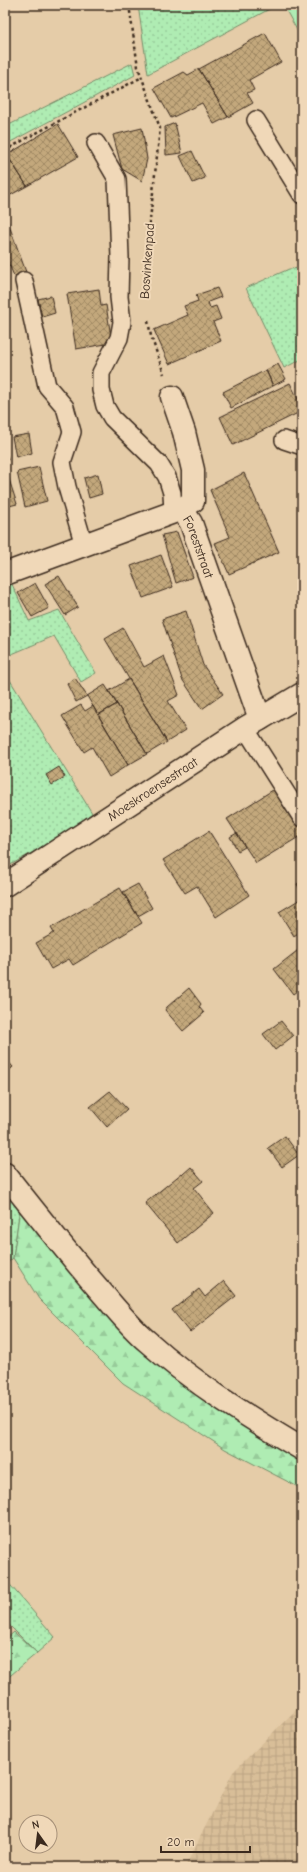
<svg xmlns="http://www.w3.org/2000/svg" width="307" height="1872" viewBox="0 0 307 1872" font-family="'Comic Neue',sans-serif">
	<style>
		.industrial { fill: url(#industrial-grid) }
		.green { fill: url(#green-dots); stroke: #758b68 }
		.forest { fill: url(#forest-firs); stroke: #758b68 }
		.building { fill: url(#building-cross-hatch); stroke: #3b2a1e }
		.lines { fill: none; stroke-linecap: round; stroke-linejoin: round }
		.service-casing { stroke: #3b2a1e; stroke-width: 20 }
		.minor-casing { stroke: #3b2a1e; stroke-width: 25 }
		.path { stroke: #3b2a1e; stroke-width: 2.5; stroke-dasharray: 3 3; stroke-linecap: butt }
		.service { stroke: #f0d8b8; stroke-width: 17 }
		.minor { stroke: #f0d8b8; stroke-width: 22 }
		.labels { text-anchor: middle; dominant-baseline: central; stroke-width: 4; stroke-linejoin: round; paint-order: stroke }
		.street-label { font-size: 13px; fill: #3b2a1e; stroke: #f0d8b8 }
	</style>
	<defs>
		<pattern id="industrial-grid" width="8" height="8" patternUnits="userSpaceOnUse"><rect width="8" height="8" fill="#d8be98"/><path d="M0 4h8M4 0v8" fill="none" stroke="#baa383"/></pattern>
		<pattern id="green-dots" width="8" height="8" patternUnits="userSpaceOnUse"><rect width="8" height="8" fill="#afecb3"/><path d="M2 2h.1M6 6h.1" fill="none" stroke="#97cb9a" stroke-width="1.8" stroke-linecap="round"/></pattern>
		<pattern id="forest-firs" width="22" height="20" patternUnits="userSpaceOnUse"><rect width="22" height="20" fill="#afecb3"/><path d="M5 1l3.5 6h-7zM16 11l3.5 6h-7z" fill="#97cb9a"/></pattern>
		<pattern id="building-cross-hatch" width="8" height="8" patternUnits="userSpaceOnUse"><rect width="8" height="8" fill="#c3a87b"/><path d="M0 0l8 8M0 8l8-8" fill="none" stroke="#a08964"/></pattern>
	</defs>
	<rect width="100%" height="100%" fill="#e5cca8"/>
	<filter id="ink" filterUnits="userSpaceOnUse"><feTurbulence type="fractalNoise" baseFrequency=".025" numOctaves="2"/><feDisplacementMap in="SourceGraphic" scale="8" xChannelSelector="R" yChannelSelector="G"/><feConvolveMatrix kernelMatrix="1 2 1 2 8 2 1 2 1" color-interpolation-filters="sRGB"/></filter>
	<g filter="url(#ink)">
		<!-- industrial -->
		<path class="industrial" d="M302,1704V1867H185L233,1772Z"/>
		<!-- green -->
		<path class="green" d="M138,5H277L148,74Z
			M132,63L135,75L5,145V127Z
			M302,268V359L284,368L246,288L289,269Z
			M10,580L29,621L59,610L96,673L81,682L54,636L5,657V582Z
			M5,672L92,813L65,834L5,868Z
			M5,1192L20,1208L13,1258L5,1265Z
			M5,1579L55,1637L37,1653L5,1621Z"/>
		<!-- forest -->
		<path class="forest" d="M283,5H302V39Z
			M20,1208L65,1263L302,1457V1489L225,1449L123,1383L39,1299L13,1258Z
			M14,1632L37,1653L5,1680V1640Z"/>
		<!-- building -->
		<path class="building" d="M265,33L281,62L249,80L254,90L247,93L253,103L228,117L199,69Z
			M199,69L228,117L214,124L202,103L171,118L154,88L184,72L188,75Z
			M175,123L182,153L166,155L165,127Z
			M58,124L78,157L27,186L7,155Z
			M142,128L147,159L142,181L122,169L113,135Z
			M192,151L205,178L193,183L180,156Z
			M7,155L27,186L5,198V157Z
			M5,214L26,272L14,276L5,255Z
			M217,288L221,297L208,302L210,308L216,306L221,319L213,322L221,341L169,364L154,330L188,315L184,306L198,301L196,295Z
			M99,289L101,306L106,305L112,343L76,349L67,294Z
			M51,296L55,313L42,317L38,299Z
			M278,364L286,379L273,386L266,370Z
			M266,370L273,386L231,408L223,392Z
			M290,383L302,407V411L233,445L220,417Z
			M29,434L32,453L16,457L12,437Z
			M5,449L8,460L5,461Z
			M5,467L17,504L5,507Z
			M39,467L47,501L25,507L17,472Z
			M244,473L279,552L229,574L215,543L230,537L210,490Z
			M98,474L102,494L89,498L84,478Z
			M177,532L193,577L176,583L162,535Z
			M161,555L173,587L143,598L131,566Z
			M59,576L78,607L65,615L45,584Z
			M35,583L49,608L32,617L18,593Z
			M186,611L203,665L223,694L202,709L182,679L162,619Z
			M123,628L144,667L164,656L179,695L168,701L186,730L167,742L105,639Z
			M75,678L87,696L76,702L67,684Z
			M129,679L167,742L147,754L109,691Z
			M105,685L117,704L98,715L87,696Z
			M117,704L147,754L128,765L98,715Z
			M81,705L85,711L93,706L128,765L109,777L92,747L84,752L62,716Z
			M59,767L65,777L52,785L46,775Z
			M276,788L302,828V835L256,863L227,819Z
			M209,831L249,895L216,917L197,886L185,893L163,860Z
			M237,833L245,847L238,851L230,837Z
			M302,881V893L297,884Z
			M138,884L152,908L138,916L123,892Z
			M120,888L142,923L73,965L69,959L51,969L36,943L54,933L51,928Z
			M302,898V924L299,926L301,931L294,936L279,912Z
			M302,947V987L293,994L274,969Z
			M189,988L201,1004L199,1007L204,1013L183,1031L165,1010L167,1007Z
			M281,1021L293,1036L275,1050L263,1034Z
			M5,1058L13,1067L5,1074Z
			M110,1091L127,1109L107,1127L90,1107Z
			M285,1136L299,1155L282,1167L268,1148Z
			M191,1167L203,1181L194,1188L214,1213L178,1243L145,1203L182,1173L183,1174Z
			M224,1281L236,1296L190,1332L172,1310L199,1289L205,1297Z"/>
		<g class="lines">
			<defs>
				<path id="service" d="M256,120L302,195
					M96,143L117,179L120,257L119,297L122,322L119,338L101,373V390L105,406L112,418L159,464L167,477L172,493L173,512
					M24,281L47,386L65,407L72,432L62,462L67,487L84,545
					M284,440L302,446
					M245,728L302,818"/>
				<g id="minor">
					<path d="M172,397L184,432L193,470V501L182,509"/>
					<path id="s1" d="M5,574L182,509L191,523L260,719"/>
					<path id="s2" d="M5,885L245,728L302,694"/>
					<path d="M5,1174C35,1212 65,1250 97,1287C113,1305 129,1326 148,1342C195,1384 248,1417 302,1449"/>
				</g>
			</defs>
			<!-- service casing -->
			<use href="#service" class="service-casing"/>
			<!-- minor casing -->
			<use href="#minor" class="minor-casing"/>
			<!-- path -->
			<path class="path" d="M129,5L138,67L160,128L146,257
				M5,151L27,138L142,77
				M148,321L151,336L164,374"/>
			<!-- service -->
			<use href="#service" class="service"/>
			<!-- minor -->
			<use href="#minor" class="minor"/>
		</g>
	</g>
	<g class="labels">
		<!-- street labels -->
		<g class="street-label">
			<text transform="translate(147 261) rotate(-86)">Bosvinkenpad</text>
			<text stroke="none"><textPath href="#s1" startOffset="230">Foreststraat</textPath></text>
			<text stroke="none"><textPath href="#s2" startOffset="176">Moeskroensestraat</textPath></text>
		</g>
	</g>
	<!-- margin -->
	<rect width="307" height="1872" fill="none" stroke="#f0d8b8" stroke-width="20"/>
	<rect x="10" y="10" width="287" height="1852" fill="none" stroke="#3b2a1e" stroke-width="1.5" filter="url(#ink)"/>
	<!-- north arrow -->
	<g transform="translate(38 1834) rotate(346)"><circle r="19" fill="#f0d8b8" stroke="#a8927a"/>
	<path d="M0-3L7 15L0 10L-7 15Z" fill="#3b2a1e"/>
	<text y="-6" font-size="11" font-weight="bold" text-anchor="middle" fill="#3b2a1e">N</text>
	</g>
	<!-- scale -->
	<path d="M161 1846v6h89v-6" fill="none" stroke="#3b2a1e" stroke-width="2"/>
	<text x="167" y="1846" font-size="12" fill="#3b2a1e" stroke="#f0d8b8" stroke-width="3" paint-order="stroke">20 m</text>
</svg>
